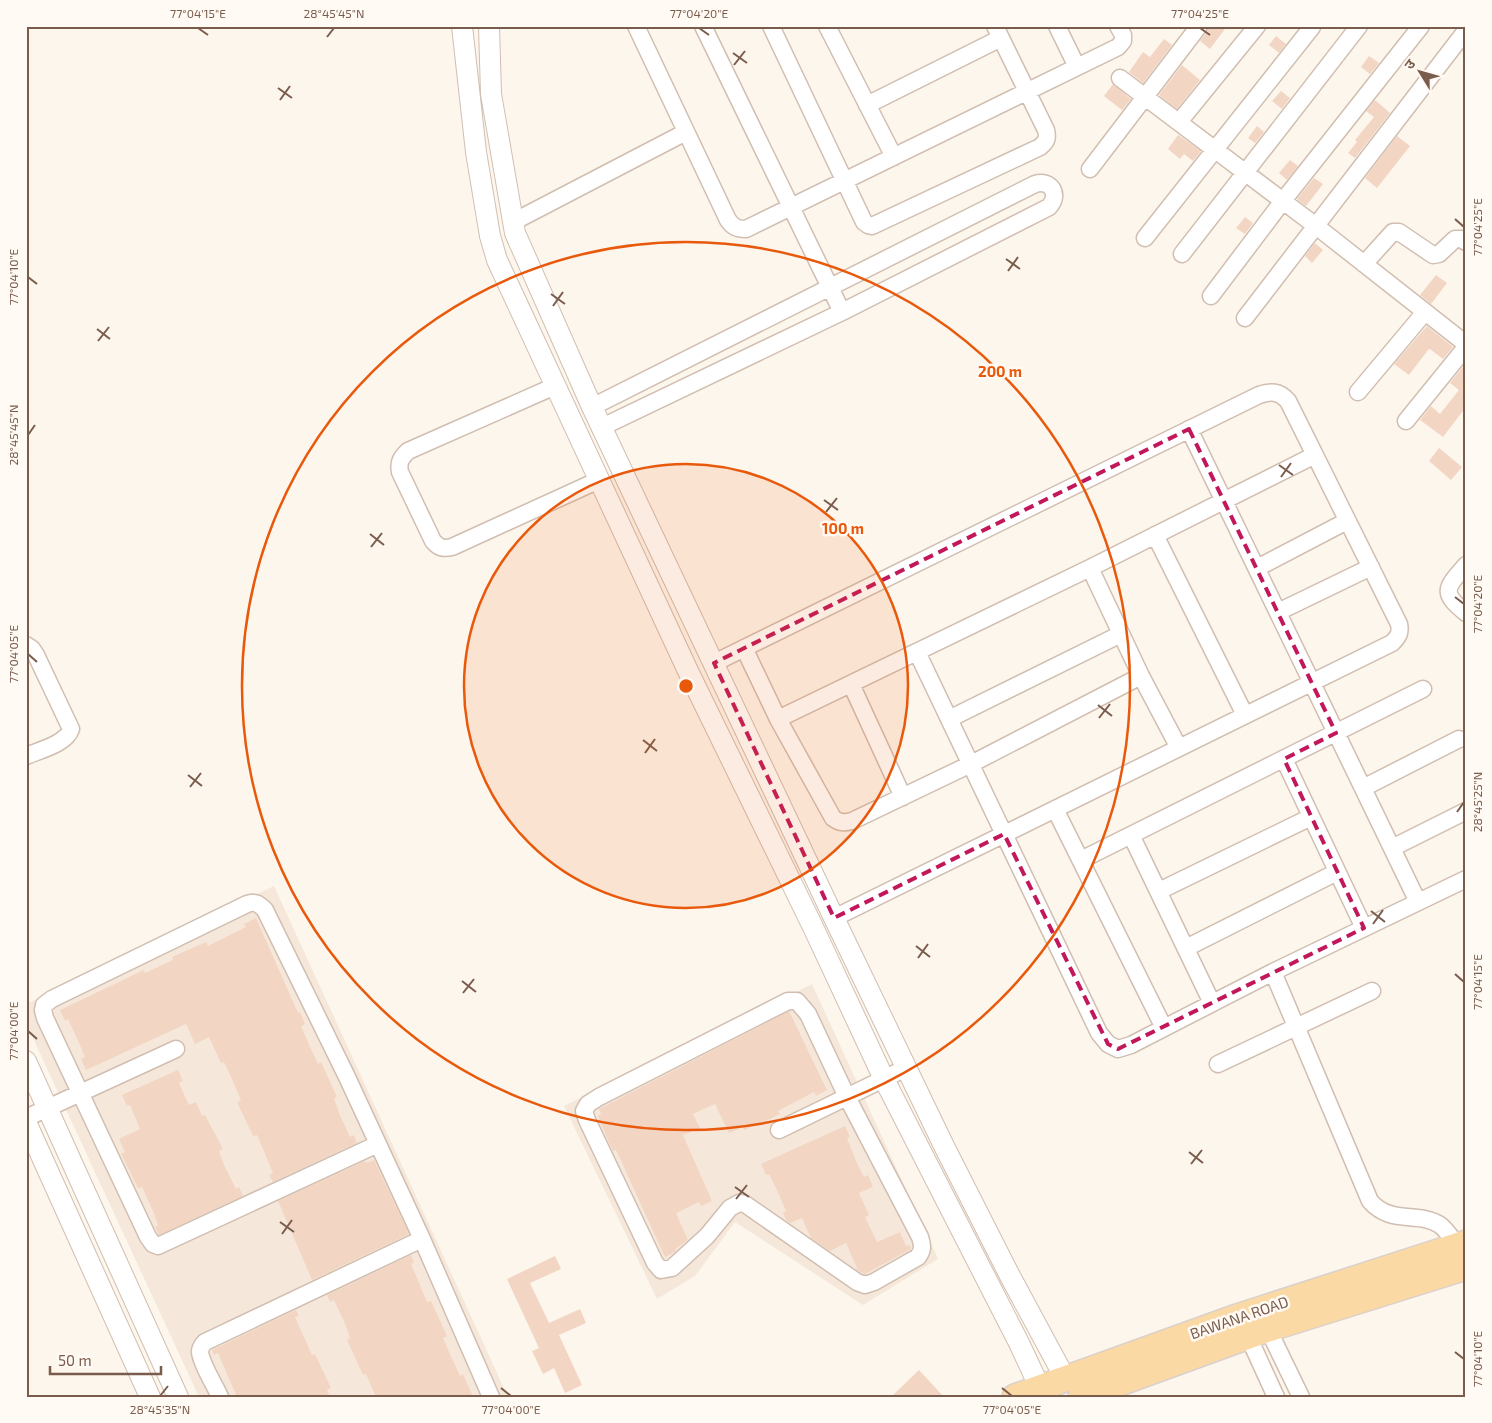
<svg xmlns="http://www.w3.org/2000/svg" width="1492" height="1423" viewBox="0 0 1492 1423" font-family="'Exo 2','Noto Sans Devanagari',sans-serif">
	<style>
		.residential { fill: #f5e8da }
		.building { fill: #f3d5c3 }
		.lines { fill: none; stroke-linecap: round; stroke-linejoin: round }
		.minor-casing { stroke: #d1beb0; stroke-width: 19 }
		.tertiary-casing { stroke: #d1beb0; stroke-width: 22 }
		.primary-casing { stroke: #dad1cd; stroke-width: 28 }
		.minor { stroke: #fff; stroke-width: 16 }
		.tertiary { stroke: #fff; stroke-width: 20 }
		.primary { stroke: #fbd9a5; stroke-width: 25 }
		.marked { fill: none; stroke: #c2185b; stroke-width: 4; stroke-dasharray: 10 6; stroke-linejoin: round }
		.ticks { fill: none; stroke: #7a5c4d; stroke-width: 2 }
		.ring { fill: none; stroke: #e8590c; stroke-width: 2.5 }
		.labels { text-anchor: middle; dominant-baseline: central; stroke-width: 5; stroke-linejoin: round; paint-order: stroke }
		.street-label { font-size: 15px; fill: #7a5c4d; stroke: #fffaf3 }
		.centre { fill: #e8590c; stroke: #fffaf3; stroke-width: 2.5 }
		.ring-label { font-size: 15px; text-anchor: middle; font-weight: bold; fill: #e8590c; stroke: #fffaf3; stroke-width: 5; stroke-linejoin: round; paint-order: stroke }
		.neatline { fill: none; stroke: #7a5c4d; stroke-width: 2 }
		.ticks-label { font-size: 12px; text-anchor: middle; fill: #7a5c4d }
	</style>
	<rect width="100%" height="100%" fill="#fdf6ec"/>
	<!-- residential -->
	<path class="residential" d="M274,886L508,1397H199L26,1023V1004Z
		M812,984L938,1259L863,1305L735,1222L695,1276L657,1299L564,1106Z"/>
	<!-- building -->
	<path class="building" d="M1209,26H1227L1210,49L1200,41L1207,32Z
		M1276,36L1286,44L1279,53L1269,45Z
		M1164,39L1172,45L1143,83L1129,72L1143,52L1150,57Z
		M1369,56L1379,63L1370,74L1361,67Z
		M1182,65L1200,80L1177,109L1159,95Z
		M1113,84L1131,99L1122,110L1104,96Z
		M1281,91L1290,98L1282,109L1272,101Z
		M1375,100L1390,113L1355,158L1348,153L1357,142L1355,140L1374,117L1366,111Z
		M1257,126L1264,132L1255,143L1248,138Z
		M1178,135L1201,151L1193,161L1184,154L1180,159L1168,149Z
		M1397,136L1410,146L1377,188L1365,178Z
		M1290,160L1298,166L1287,180L1279,173Z
		M1314,178L1323,184L1306,206L1297,199Z
		M1245,217L1253,223L1245,234L1236,228Z
		M1315,243L1323,250L1312,263L1305,256Z
		M1436,275L1447,283L1431,304L1420,295Z
		M1427,326L1453,347L1443,359L1430,349L1428,350L1409,375L1394,364Z
		M1466,363V407L1443,437L1420,420L1431,406L1440,414L1459,390L1450,383Z
		M1439,448L1462,467L1451,480L1429,461Z
		M256,918L298,1013L300,1012L305,1024L301,1026L307,1040L318,1064L321,1062L337,1097L334,1098L339,1113L350,1137L354,1135L357,1143L273,1182L269,1175L273,1173L257,1135L253,1136L237,1102L241,1100L235,1086L224,1062L221,1063L209,1037L195,1044L186,1024L86,1070L81,1059L85,1057L79,1043L68,1019L65,1021L60,1010L144,970L145,973L173,960L172,957L206,942L208,946L246,927L244,924Z
		M789,1011L827,1090L816,1096L814,1092L778,1111L780,1114L768,1120L744,1130L743,1127L729,1133L715,1104L693,1114L700,1128L683,1135L712,1201L701,1206L699,1202L676,1213L688,1240L675,1249L676,1251L673,1253L665,1257L616,1150L613,1151L608,1140L598,1116L601,1114L599,1109Z
		M178,1070L183,1081L179,1083L189,1105L196,1102L202,1116L205,1115L223,1149L219,1151L224,1165L236,1189L239,1187L243,1196L159,1235L155,1227L158,1225L153,1211L142,1187L138,1188L121,1154L125,1152L119,1139L140,1129L130,1105L127,1106L122,1095Z
		M845,1126L850,1137L847,1138L857,1163L864,1177L868,1175L873,1187L859,1193L869,1215L865,1217L877,1242L900,1232L906,1246L910,1245L911,1249L865,1274L855,1269L857,1268L846,1243L830,1251L811,1238L802,1218L790,1223L786,1220L783,1213L786,1211L776,1188L769,1174L766,1175L761,1164Z
		M374,1160L409,1234L312,1280L278,1201L365,1161L366,1163Z
		M411,1255L414,1262L411,1264L417,1278L427,1302L431,1301L447,1336L443,1338L449,1352L460,1376L463,1374L473,1397H376L366,1374L363,1375L347,1340L350,1338L345,1324L334,1300L330,1302L327,1295Z
		M555,1256L561,1269L530,1283L549,1323L580,1309L586,1323L559,1335L582,1385L565,1393L554,1368L543,1374L532,1351L539,1348L507,1279Z
		M296,1310L299,1316L295,1317L312,1355L315,1354L331,1388L327,1390L330,1397H237L218,1353L214,1355L212,1350Z
		M919,1370L944,1397H891Z"/>
	<g class="lines">
		<defs>
			<path id="minor" d="M636,26L728,220C733,227 737,229 746,229L1118,47L1123,41V35L1118,26
				M703,26L842,312
				M771,26L864,222L868,225L872,226L1040,147C1047,141 1048,138 1046,130L995,26
				M827,26L894,157
				M1057,26L1077,67
				M1120,78L1316,226L1466,344
				M867,105L1001,38
				M1179,122L1257,26
				M1090,169L1199,26
				M513,222L686,132
				M1145,238L1312,27
				M1182,254L1359,26
				M1364,264L1393,232H1399L1433,255L1439,254L1455,239H1461L1466,242
				M1211,296L1282,202L1421,26
				M1245,318L1464,33
				M555,386L408,451C401,458 398,462 400,472L433,541C439,548 443,549 452,547L599,480
				M1358,392L1425,312
				M592,407L1035,184C1050,179 1061,194 1049,207L842,312L602,427
				M1406,421L1466,347
				M1189,429L1418,902
				M1155,535L1245,715
				M1466,565C1446,588 1440,592 1466,613
				M1090,568L1141,676L1179,748
				M1257,568L1347,521
				M1278,612L1371,567
				M26,645L32,649L36,655L71,729C66,744 40,750 26,756
				M744,648L778,719L833,818C840,823 844,823 852,821L971,764L1141,676
				M917,652L1099,1033L1108,1044L1118,1049L1131,1045L1273,972L1466,879
				M714,663L1259,395C1271,391 1279,391 1288,401L1399,624C1401,633 1398,637 1392,643L834,918
				M851,684L903,797
				M778,719L1090,568L1315,455
				M949,719L1121,634
				M1284,759L1364,928
				M1363,788L1459,739
				M1055,809L1164,1028
				M1131,835L1212,1003
				M1392,848L1466,811
				M1081,860L1423,689
				M1159,891L1311,817
				M1186,948L1337,872
				M1273,972L1370,1201C1390,1225 1419,1211 1440,1225C1447,1230 1452,1239 1457,1246
				M788,1001H797L808,1014L847,1097L920,1237C923,1246 923,1250 918,1257L874,1282L865,1285L857,1282L745,1204L739,1203L730,1208L707,1236L672,1268L661,1270L655,1263L587,1120L584,1111L588,1104L599,1097Z
				M1218,1064L1372,991
				M26,1118L176,1049
				M779,1130L906,1068
				M378,1144L158,1246L153,1244L148,1237L45,1018L43,1010L44,1005L52,999L247,904C256,901 259,904 265,910L347,1077L422,1239L491,1397
				M1268,1329L1301,1397
				M1249,1338L1276,1397
				M220,1397C215,1385 201,1364 200,1352C200,1348 202,1345 205,1342L422,1239"/>
			<path id="tertiary" d="M462,26L476,152L490,236L497,260L688,671L813,927L884,1079L1019,1343L1040,1388
				M489,26L491,94L515,233L592,407L834,918L944,1146L1010,1276L1065,1378
				M26,1061L178,1397
				M26,1122L150,1397"/>
			<path id="primary" d="M1015,1397L1237,1317L1466,1243
				M1081,1397L1268,1329L1466,1267"/>
		</defs>
		<!-- minor casing -->
		<use href="#minor" class="minor-casing"/>
		<!-- tertiary casing -->
		<use href="#tertiary" class="tertiary-casing"/>
		<!-- primary casing -->
		<use href="#primary" class="primary-casing"/>
		<!-- minor -->
		<use href="#minor" class="minor"/>
		<!-- tertiary -->
		<use href="#tertiary" class="tertiary"/>
		<!-- primary -->
		<use href="#primary" class="primary"/>
	</g>
	<!-- marked area -->
	<path class="marked" d="M1189,429L1336,733L1284,759L1364,928L1118,1049L1108,1044L1004,834L834,918L714,663Z"/>
	<!-- ticks -->
	<path class="ticks" d="M198,28L208,35M699,28L709,35M1200,28L1210,35M327,37L334,28M733,53L747,63M734,65L745,51M278,88L292,98M280,100L290,86M1455,219L1464,227M1006,259L1020,269M1008,271L1018,257M28,277L37,284M551,294L565,304M553,306L563,292M97,329L110,339M98,341L109,327M28,435L35,425M1279,465L1293,475M1281,477L1291,463M824,500L838,510M826,512L837,498M370,534L384,545M371,547L382,533M1455,597L1464,604M28,654L37,662M1098,705L1112,716M1099,718L1110,704M643,740L657,751M645,753L655,739M188,775L202,786M190,787L201,773M1457,812L1464,802M1371,911L1385,922M1373,924L1383,910M916,946L930,957M918,958L928,944M1455,974L1464,982M462,981L476,992M463,993L474,979M28,1031L37,1039M1189,1152L1203,1163M1191,1164L1202,1150M735,1187L749,1197M736,1199L747,1185M280,1222L294,1232M282,1234L292,1220M1455,1352L1464,1359M501,1388L511,1396M1002,1388L1012,1396M160,1396L168,1386"/>
	<!-- distance rings -->
	<circle cx="686" cy="686" r="222" fill="#e8590c" fill-opacity=".12"/>
	<g class="ring">
		<circle cx="686" cy="686" r="222"/>
		<circle cx="686" cy="686" r="444"/>
	</g>
	<g class="labels">
		<!-- street labels -->
		<g class="street-label">
			<text transform="translate(1239 1317) rotate(-19)">BAWANA ROAD</text>
		</g>
	</g>
	<circle cx="686" cy="686" r="8" class="centre"/>
	<g class="ring-label">
		<text x="1000" y="377">200 m</text>
		<text x="843" y="534">100 m</text>
	</g>
	<!-- border -->
	<rect width="1492" height="1423" fill="none" stroke="#fffaf3" stroke-width="55"/>
	<!-- north arrow -->
	<g transform="translate(1420 72) rotate(307)" stroke="#fffaf3" stroke-width="4" paint-order="stroke">
	<path d="M0-4L9 19L0 12L-9 19Z" fill="#7a5c4d"/>
	<text y="-8" font-size="14" font-weight="bold" text-anchor="middle" fill="#7a5c4d">उ</text>
	</g>
	<!-- scale -->
	<path d="M50 1366v8h111v-8" fill="none" stroke="#7a5c4d" stroke-width="2.5"/>
	<text x="58" y="1366" font-size="15" fill="#7a5c4d" stroke="#fffaf3" stroke-width="4" paint-order="stroke">50 m</text>
	<rect x="28" y="28" width="1436" height="1368" class="neatline"/>
	<g class="ticks-label">
		<text x="198" y="18">77°04'15"E</text>
		<text x="334" y="18">28°45'45"N</text>
		<text x="699" y="18">77°04'20"E</text>
		<text x="1200" y="18">77°04'25"E</text>
		<text transform="translate(1478 227) rotate(-90)" y="4">77°04'25"E</text>
		<text transform="translate(14 277) rotate(-90)" y="4">77°04'10"E</text>
		<text transform="translate(14 435) rotate(-90)" y="4">28°45'45"N</text>
		<text transform="translate(1478 604) rotate(-90)" y="4">77°04'20"E</text>
		<text transform="translate(14 654) rotate(-90)" y="4">77°04'05"E</text>
		<text transform="translate(1478 802) rotate(-90)" y="4">28°45'25"N</text>
		<text transform="translate(1478 982) rotate(-90)" y="4">77°04'15"E</text>
		<text transform="translate(14 1031) rotate(-90)" y="4">77°04'00"E</text>
		<text transform="translate(1478 1359) rotate(-90)" y="4">77°04'10"E</text>
		<text x="160" y="1414">28°45'35"N</text>
		<text x="511" y="1414">77°04'00"E</text>
		<text x="1012" y="1414">77°04'05"E</text>
	</g>
</svg>
